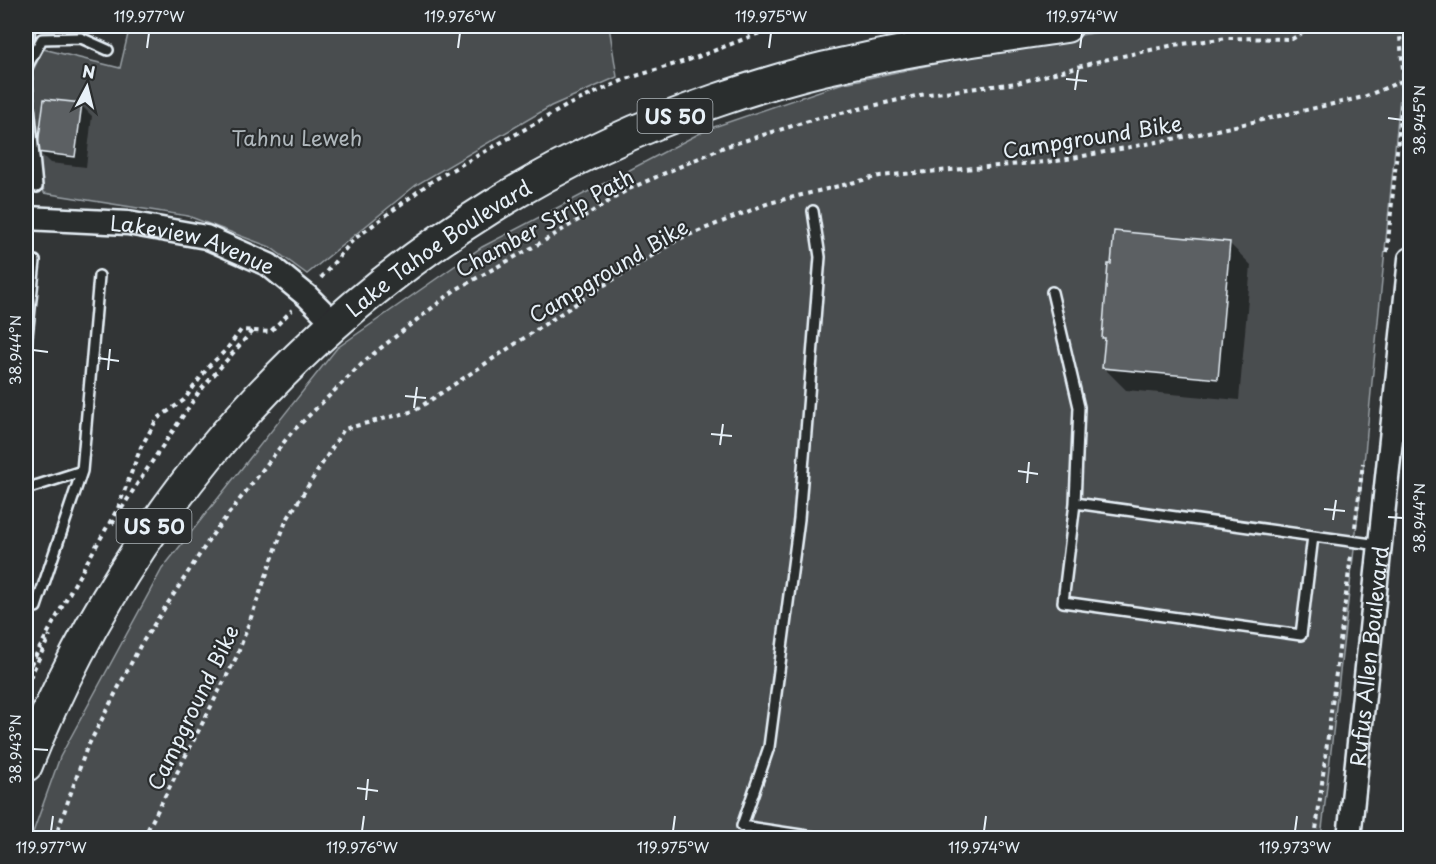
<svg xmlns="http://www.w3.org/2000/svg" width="1436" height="864" viewBox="0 0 1436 864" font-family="'Playpen Sans',sans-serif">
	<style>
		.green { fill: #494d4f; stroke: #989fa4; stroke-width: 1.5 }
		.shadow { fill: #0007 }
		.building { fill: #5c6063; stroke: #e8f1f8; stroke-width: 1.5 }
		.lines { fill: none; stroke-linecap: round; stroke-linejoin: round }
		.service-casing { stroke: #e8f1f8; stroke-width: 14 }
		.tertiary-casing { stroke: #e8f1f8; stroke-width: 27 }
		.trunk-casing { stroke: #e8f1f8; stroke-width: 36 }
		.path { stroke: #e8f1f8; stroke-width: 4; stroke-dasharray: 4.5 4.5; stroke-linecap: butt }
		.service { stroke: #2a2d2e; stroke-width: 9 }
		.tertiary { stroke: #2a2d2e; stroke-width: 22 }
		.trunk { stroke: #2a2d2e; stroke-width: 32 }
		.ticks { fill: none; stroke: #e8f1f8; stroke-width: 2 }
		.labels { text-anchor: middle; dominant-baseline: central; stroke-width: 4.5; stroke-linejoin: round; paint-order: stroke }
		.shield { fill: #2a2d2e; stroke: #afb6bb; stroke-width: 1.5 }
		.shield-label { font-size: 20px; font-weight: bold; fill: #e8f1f8 }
		.street-label { font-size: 21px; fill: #e8f1f8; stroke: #2a2d2e }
		.park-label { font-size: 21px; fill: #b0b8bd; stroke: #2a2d2e }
		.neatline { fill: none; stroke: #e8f1f8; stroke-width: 2 }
		.ticks-label { font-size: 15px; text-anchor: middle; fill: #e8f1f8 }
	</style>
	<rect width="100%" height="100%" fill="#323536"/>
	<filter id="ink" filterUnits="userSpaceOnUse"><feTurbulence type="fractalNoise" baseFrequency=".0167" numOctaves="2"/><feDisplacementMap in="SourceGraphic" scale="12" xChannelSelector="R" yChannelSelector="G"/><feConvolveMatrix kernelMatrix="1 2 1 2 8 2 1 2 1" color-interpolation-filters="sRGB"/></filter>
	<g filter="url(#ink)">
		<!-- green -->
		<path class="green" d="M238,26H609L617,77L551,106L416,185L307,274L270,247L188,216L44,193L30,77L43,49L120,68L129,30L150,32Z
			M1137,26H1407L1365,453L1321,838H31L60,757L162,569L337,348L482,247L708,129L840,84L1049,40Z"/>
		<!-- shadow -->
		<path class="shadow" d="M81,105L92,116L86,167L50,163L38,151Z
			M1229,243L1251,265L1239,400L1126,390L1104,368L1106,341L1103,337Z"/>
		<!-- building -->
		<path class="building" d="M44,99L82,103L75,157L37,152Z
			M1114,231L1230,242L1218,379L1102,368L1105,338H1102L1108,264H1111Z"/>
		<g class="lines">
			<defs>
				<path id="service" d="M26,64L30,26
					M26,68L42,39L81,38L108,50
					M26,75L37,187
					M813,211L820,257L799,519L769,747L742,826L821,838
					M1052,292L1079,407L1075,503L1379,545
					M26,346L35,261
					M26,489L82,471
					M1075,503L1063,602L1301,635L1313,536
					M26,609L36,607L82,471L99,276"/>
				<g id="tertiary">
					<path id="s1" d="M26,218L128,223L206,237L269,265L307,296L335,324"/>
					<path id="s2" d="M1349,838L1410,259"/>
				</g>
				<g id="trunk">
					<path id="s3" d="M26,765C148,457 400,208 715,101C758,86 801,73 845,64C918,47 992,37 1066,26"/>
				</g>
			</defs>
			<!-- service casing -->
			<use href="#service" class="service-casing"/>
			<!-- tertiary casing -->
			<use href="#tertiary" class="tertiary-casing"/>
			<!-- trunk casing -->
			<use href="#trunk" class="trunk-casing"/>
			<!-- path -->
			<path class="path" d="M1387,252L1404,81
				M321,278L353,240L432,181L570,104L626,79L695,58L757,34L786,26
				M112,524L139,481L199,392L252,331
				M1355,527L1363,463
				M26,673L75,583L118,508L141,447L157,419L184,400L209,366L226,350L241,330L270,332L292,310
				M26,686L50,635
				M55,838L86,750L140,646L213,534L291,433L368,358L455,290L544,241L629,189L724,147L815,119L920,95L1017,83L1104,60L1174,45L1228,38L1292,39L1314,26
				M145,838L147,831L237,656L286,521L344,429L414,411L598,289L679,239L769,203L880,176L1057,161L1199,134L1364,97L1404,80L1399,26
				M1315,838L1351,555"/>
			<!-- service -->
			<use href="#service" class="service"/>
			<!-- tertiary -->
			<use href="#tertiary" class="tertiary"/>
			<!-- trunk -->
			<use href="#trunk" class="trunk"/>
		</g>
	</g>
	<!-- ticks -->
	<path class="ticks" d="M147,48L149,33M458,48L460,33M769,48L771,33M1080,48L1082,33M1066,79L1087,81M1075,90L1078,70M1388,118L1403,120M33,350L48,352M98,358L119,361M108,370L110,349M405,396L426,398M414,408L417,387M711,434L732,436M720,445L723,424M1018,471L1038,474M1027,483L1029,462M1324,509L1345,511M1388,517L1403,518M1333,520L1336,500M33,749L48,750M357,788L378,791M366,800L368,779M51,831L53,816M362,831L364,816M673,831L675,816M984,831L986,816M1295,831L1297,816"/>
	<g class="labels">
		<!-- shield labels -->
		<g class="shield">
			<rect x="637.5" y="99" width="75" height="34" rx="4.5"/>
			<rect x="116.5" y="509" width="75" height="34" rx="4.5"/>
		</g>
		<g class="shield-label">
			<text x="675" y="116">US 50</text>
			<text x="154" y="526">US 50</text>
		</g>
		<!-- street labels -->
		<g class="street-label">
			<text transform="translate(1092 136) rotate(-9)">Campground Bike</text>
			<text transform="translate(544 222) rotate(-29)">Chamber Strip Path</text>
			<text stroke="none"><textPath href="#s1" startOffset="170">Lakeview Avenue</textPath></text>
			<text stroke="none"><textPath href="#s3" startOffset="672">Lake Tahoe Boulevard</textPath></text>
			<text transform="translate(608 270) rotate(-31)">Campground Bike</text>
			<text stroke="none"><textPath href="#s2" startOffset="183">Rufus Allen Boulevard</textPath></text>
			<text transform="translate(192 707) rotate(-64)">Campground Bike</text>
		</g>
		<!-- park labels -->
		<g class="park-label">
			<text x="297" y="137">Tahnu Leweh</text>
		</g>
	</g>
	<!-- margin -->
	<rect width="1436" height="864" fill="none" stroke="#2a2d2e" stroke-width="66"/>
	<!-- north arrow -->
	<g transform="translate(87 87) rotate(7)" stroke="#2a2d2e" stroke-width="4.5" paint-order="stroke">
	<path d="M0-4.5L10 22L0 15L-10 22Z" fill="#e8f1f8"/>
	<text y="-9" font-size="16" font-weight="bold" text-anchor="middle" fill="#e8f1f8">N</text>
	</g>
	<rect x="33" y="33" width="1370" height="798" class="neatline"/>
	<g class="ticks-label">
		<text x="149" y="22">119.977°W</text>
		<text x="460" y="22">119.976°W</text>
		<text x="771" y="22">119.975°W</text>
		<text x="1082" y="22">119.974°W</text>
		<text transform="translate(1420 120) rotate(-90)" y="5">38.945°N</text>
		<text transform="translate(16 350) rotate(-90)" y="5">38.944°N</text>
		<text transform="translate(1420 518) rotate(-90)" y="5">38.944°N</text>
		<text transform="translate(16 749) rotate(-90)" y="5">38.943°N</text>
		<text x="51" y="853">119.977°W</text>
		<text x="362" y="853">119.976°W</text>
		<text x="673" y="853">119.975°W</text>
		<text x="984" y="853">119.974°W</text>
		<text x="1295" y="853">119.973°W</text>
	</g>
</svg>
